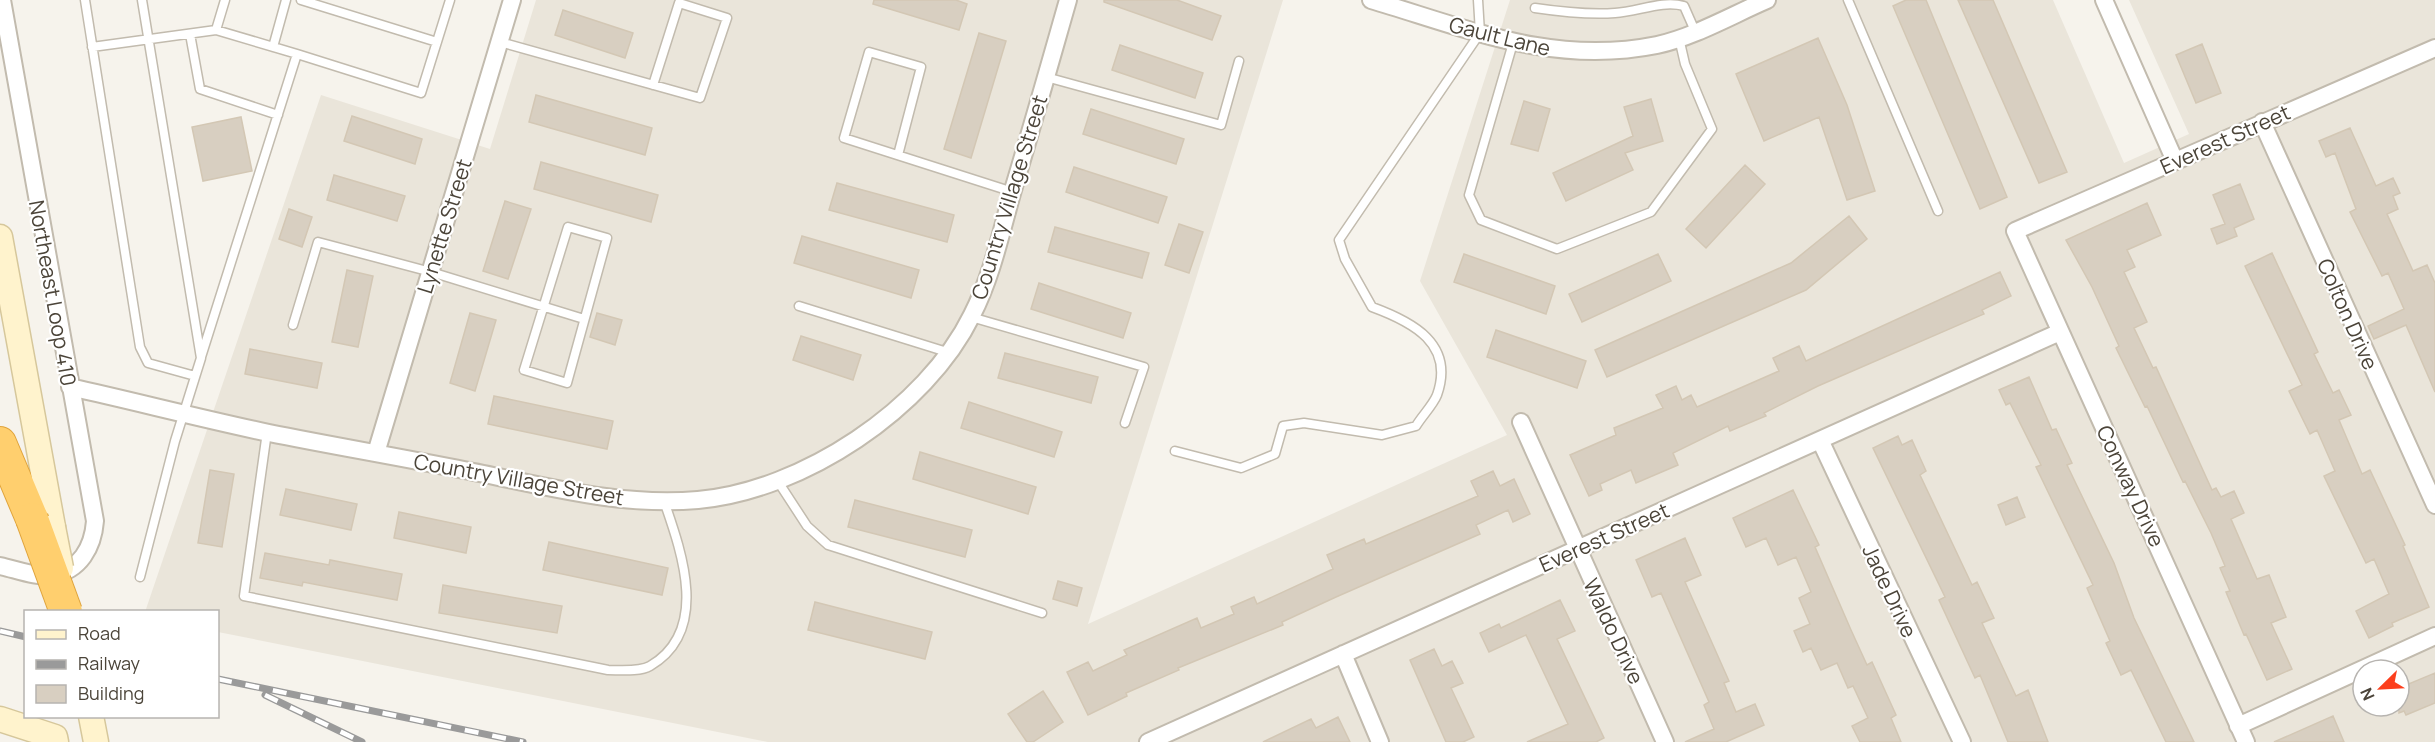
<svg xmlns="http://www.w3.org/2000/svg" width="2435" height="742" viewBox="0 0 2435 742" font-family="Manrope,sans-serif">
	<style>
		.residential { fill: #eae5da; fill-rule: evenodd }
		.building { fill: #d8cfc1; stroke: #d3c7b4; stroke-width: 1.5 }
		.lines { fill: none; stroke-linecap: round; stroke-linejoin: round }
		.service-casing { stroke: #c2bbae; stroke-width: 11 }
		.minor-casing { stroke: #c2bbae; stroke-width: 20 }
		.secondary-casing { stroke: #d6c79b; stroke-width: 27 }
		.motorway-casing { stroke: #e0a43c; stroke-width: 34 }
		.service { stroke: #fff; stroke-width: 8 }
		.minor { stroke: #fff; stroke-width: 16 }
		.secondary { stroke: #fff3cd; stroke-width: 24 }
		.motorway { stroke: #ffcf6e; stroke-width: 32 }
		.rail-casing { stroke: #9a9a9a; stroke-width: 7 }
		.rail { stroke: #fff; stroke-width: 4.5; stroke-dasharray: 14; stroke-linecap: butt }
		.secondary-bridge-casing { stroke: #d6c79b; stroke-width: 27; stroke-linecap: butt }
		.motorway-bridge-casing { stroke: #e0a43c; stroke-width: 34; stroke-linecap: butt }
		.secondary-bridge { stroke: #fff3cd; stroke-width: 24 }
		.motorway-bridge { stroke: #ffcf6e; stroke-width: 32 }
		.labels { text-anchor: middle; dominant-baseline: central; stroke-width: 4.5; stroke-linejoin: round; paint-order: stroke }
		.street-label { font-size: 21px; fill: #4b4439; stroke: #fff }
	</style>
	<rect width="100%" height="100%" fill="#f6f3ec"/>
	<!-- residential -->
	<path class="residential" d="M536,0H1283L1088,624L1507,435L1420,281L1510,0H2053L2124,163L2189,134L2129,0H2435V742H768L218,632V612H145L321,95L490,149ZM2363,670H2399V706H2363Z"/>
	<!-- building -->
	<path class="building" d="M874,0H956L967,4L959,30L873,4Z
		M1104,0H1177L1221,16L1212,40L1104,2Z
		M1906,0H1926L2007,197L1980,209L1893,6Z
		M1958,0H1993L2067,172L2039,183Z
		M563,10L633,33L625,58L555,35Z
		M979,33L1006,41L971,158L944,149Z
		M1818,38L1847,105L1875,191L1847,200L1819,117L1764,141L1736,74Z
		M2202,44L2221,93L2196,103L2176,55Z
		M1120,45L1203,73L1195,98L1112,70Z
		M536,95L652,128L645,155L529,122Z
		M1651,99L1663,141L1625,153L1633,170L1566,201L1553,173L1633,136L1624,107Z
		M1524,101L1550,109L1538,151L1511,144Z
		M1091,109L1184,139L1176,164L1083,134Z
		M352,116L422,139L415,164L344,141Z
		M241,117L252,171L203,181L192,127Z
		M2350,128L2376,186L2393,178L2400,193L2393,196L2398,209L2387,214L2413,271L2427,265L2435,283V392L2406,325L2374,339L2368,326L2404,309L2388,273L2382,276L2350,212L2356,209L2335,153L2326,157L2319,141Z
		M541,162L658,195L651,222L534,189Z
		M1745,165L1765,184L1706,248L1686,229Z
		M1074,167L1167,197L1158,223L1066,192Z
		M334,175L405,196L397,221L327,200Z
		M837,183L954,215L947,242L829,210Z
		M2240,184L2254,219L2234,228L2237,236L2217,244L2211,229L2225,224L2213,195Z
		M505,201L531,209L508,279L483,271Z
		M2147,203L2161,235L2127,250L2135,267L2124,272L2147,322L2134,328L2153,368L2156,367L2212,490L2216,488L2221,497L2234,491L2244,513L2231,519L2257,579L2269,575L2286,617L2271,623L2292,669L2267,680L2246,634L2244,635L2226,592L2230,591L2220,568L2225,566L2211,533L2185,481L2183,482L2147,406L2145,407L2116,348L2119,346L2092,287L2066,240Z
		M289,209L312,217L302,247L279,239Z
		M1849,216L1867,239L1806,290L1607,377L1595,350L1791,263Z
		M1179,224L1203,232L1189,273L1165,265Z
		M1055,227L1149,253L1142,278L1048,252Z
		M802,236L919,270L911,298L794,263Z
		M2272,253L2318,352L2314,354L2333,393L2339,390L2351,415L2339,420L2362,474L2370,470L2405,545L2403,546L2429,607L2392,623L2393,626L2369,638L2356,611L2389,594L2374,559L2366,563L2324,476L2335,471L2317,430L2310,434L2289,391L2302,385L2245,266Z
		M1464,254L1555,286L1546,314L1454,282Z
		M1658,254L1671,281L1582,322L1569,294Z
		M347,270L373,276L358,347L332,342Z
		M2000,272L2011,296L1982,310L1984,314L1818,386L1764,413L1766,416L1730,431L1728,426L1673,453L1678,465L1636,483L1631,470L1600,484L1602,490L1589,496L1570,455L1616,435L1614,428L1663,408L1656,395L1676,386L1682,400L1691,395L1697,407L1779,371L1773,358L1799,346L1806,361Z
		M1039,283L1131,313L1123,338L1031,309Z
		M470,313L496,320L475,391L450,383Z
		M597,313L622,320L615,345L590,337Z
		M1496,330L1586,361L1577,388L1487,357Z
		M801,336L861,355L853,380L793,360Z
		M250,349L322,363L317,388L245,374Z
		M1005,353L1098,377L1091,403L998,378Z
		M2029,377L2052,430L2056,429L2072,463L2067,465L2114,563L2134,618L2194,742H2166L2131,670L2121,675L2106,643L2110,641L2087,588L2093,585L2036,467L2041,465L2010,403L2006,405L1999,390Z
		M494,396L613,421L607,449L488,424Z
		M969,402L1062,432L1054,457L961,428Z
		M1898,436L1902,445L1912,440L1926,471L1920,475L1972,585L1977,582L1994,618L1982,623L2016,696L2028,690L2048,742H2008L1980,675L1975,678L1939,600L1945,597L1873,448Z
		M920,452L1036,487L1028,514L913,479Z
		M210,470L234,474L222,547L198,543Z
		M1493,471L1500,486L1514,479L1530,514L1513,522L1508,510L1476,525L1480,534L1336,597L1282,622L1283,625L1178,668L1179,670L1126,693L1127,696L1088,715L1067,672L1088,662L1093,671L1127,655L1124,650L1197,618L1201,628L1234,614L1231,607L1254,597L1257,604L1333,569L1327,555L1364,539L1366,544L1478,496L1471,481Z
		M286,489L357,504L351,530L280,515Z
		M1793,490L1819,545L1815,547L1851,630L1867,665L1872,662L1896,715L1891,718L1901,742H1860L1852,726L1868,718L1853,686L1848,688L1837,663L1821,670L1811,648L1803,652L1794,631L1810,624L1799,598L1811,592L1796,557L1778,565L1766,538L1746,547L1733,518Z
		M2017,497L2025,517L2006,525L1998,505Z
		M855,500L972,530L965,557L848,527Z
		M399,512L471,527L466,553L394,538Z
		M1685,538L1701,575L1685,582L1729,681L1724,683L1736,712L1755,704L1764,725L1726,742H1685L1714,729L1704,705L1709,702L1661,593L1652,597L1636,560Z
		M549,542L668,568L662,595L543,570Z
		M265,553L329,565L330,560L402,574L397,600L303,582L302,586L260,578Z
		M1058,581L1082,588L1077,606L1053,599Z
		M443,585L562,606L557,633L439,613Z
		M1560,600L1575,631L1557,639L1604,738L1596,742H1527L1568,724L1526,635L1489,652L1480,633L1499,624L1501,628Z
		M815,602L932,632L925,659L808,630Z
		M1434,649L1442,666L1452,661L1463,683L1451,688L1474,737L1463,742H1446L1410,660Z
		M2435,673V703L2406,715L2404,711L2399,713V688Z
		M1043,691L1063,722L1033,742H1027L1008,714Z
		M2333,716L2344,742H2274Z
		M1338,717L1350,742H1263L1311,719L1316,728Z"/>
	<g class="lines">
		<defs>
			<path id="service" d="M85,0L140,347L148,363L195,376
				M301,0L437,42
				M1848,0L1938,211
				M1535,8C1562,12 1587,15 1615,13C1638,12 1661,0 1684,6L1695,31
				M216,30L225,0
				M190,34L200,89L278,115
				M500,42L700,98L727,18L679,3L653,85
				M1513,43L1469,195L1481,220L1557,249L1651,212L1712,129L1685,64L1679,38
				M92,47L216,30L297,54
				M273,47L286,0
				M1046,77L1221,125L1239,61
				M898,155L921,67L869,52L844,138L1013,192
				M568,227L607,238L567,383L524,370Z
				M799,306L947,352
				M971,317L1144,367L1125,423
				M293,325L318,242L431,272L584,319
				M201,357L297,54L421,93L450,0
				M267,432L244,596L608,670C620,670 640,672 650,666C710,631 682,553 664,501
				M1175,451L1241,468L1275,454L1283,426L1304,423L1382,435L1416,426C1422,416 1433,405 1437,395C1455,344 1413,322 1372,307L1345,259L1339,240L1480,33L1478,0
				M777,480L807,526L828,545L1042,613
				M140,577L175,441L201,358L142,0"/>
			<path id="minor" d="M1371,0C1469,29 1553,66 1657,45C1694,37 1732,15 1767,0
				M2104,0L2175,161
				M2262,122L2435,505
				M70,387C137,402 203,419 269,433C334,446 399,457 464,470C542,485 618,507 698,500C802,491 926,409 972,315C992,276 1001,232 1013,190C1032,127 1050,63 1068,0
				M1521,422L1665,742
				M1820,440L1962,742
				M376,453L512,0
				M0,566C15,569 37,578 52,575C80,571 93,547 95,521L2,0
				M1343,654L1380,742
				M2238,726L2435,636
				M1148,742L2060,332
				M2246,742L2015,231L2435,48"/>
			<path id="secondary" d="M0,237L53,527
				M91,716L96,742
				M0,719L55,737L56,742"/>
			<path id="motorway" d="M0,443L32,519"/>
		</defs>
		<!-- service casing -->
		<use href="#service" class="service-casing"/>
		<!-- minor casing -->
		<use href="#minor" class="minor-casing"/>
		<!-- secondary casing -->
		<use href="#secondary" class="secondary-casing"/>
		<!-- motorway casing -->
		<use href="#motorway" class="motorway-casing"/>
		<!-- service -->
		<use href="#service" class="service"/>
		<!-- minor -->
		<use href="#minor" class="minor"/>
		<!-- secondary -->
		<use href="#secondary" class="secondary"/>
		<!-- motorway -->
		<use href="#motorway" class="motorway"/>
		<defs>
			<path id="rail" d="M0,631L26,637
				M218,679L523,742
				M265,695L362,742"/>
		</defs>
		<!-- rail casing -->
		<use href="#rail" class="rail-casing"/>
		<!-- rail -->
		<use href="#rail" class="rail"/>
		<defs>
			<path id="secondary-bridge" d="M53,527L61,568"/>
			<path id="motorway-bridge" d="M32,519L66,612"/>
		</defs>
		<!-- secondary-bridge casing -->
		<use href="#secondary-bridge" class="secondary-bridge-casing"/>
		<!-- motorway-bridge casing -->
		<use href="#motorway-bridge" class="motorway-bridge-casing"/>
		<!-- secondary-bridge -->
		<use href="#secondary-bridge" class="secondary-bridge"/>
		<!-- motorway-bridge -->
		<use href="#motorway-bridge" class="motorway-bridge"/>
	</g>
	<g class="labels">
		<!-- street labels -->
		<g class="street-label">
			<text transform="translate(1500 36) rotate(14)">Gault Lane</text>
			<text transform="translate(2225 139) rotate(-24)">Everest Street</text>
			<text transform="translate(1009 197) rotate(-73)">Country Village Street</text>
			<text transform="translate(444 226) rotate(-73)">Lynette Street</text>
			<text transform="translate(53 293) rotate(80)">Northeast Loop 410</text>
			<text transform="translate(2348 314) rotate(66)">Colton Drive</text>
			<text transform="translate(519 479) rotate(10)">Country Village Street</text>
			<text transform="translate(2131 486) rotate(65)">Conway Drive</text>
			<text transform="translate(1604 537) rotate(-24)">Everest Street</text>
			<text transform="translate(1890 591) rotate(65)">Jade Drive</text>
			<text transform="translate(1614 631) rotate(65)">Waldo Drive</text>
		</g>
	</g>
	<!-- legend -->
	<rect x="24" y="610" width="195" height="108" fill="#ffffff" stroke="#b7b4b0" stroke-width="1.5"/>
	<rect x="36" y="630" width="30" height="9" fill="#fff3cd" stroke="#b7b4b0" stroke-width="1.5"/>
	<text x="78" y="640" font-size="18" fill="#4b4439">Road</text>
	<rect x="36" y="660" width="30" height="9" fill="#9a9a9a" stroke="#b7b4b0" stroke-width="1.5"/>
	<text x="78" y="670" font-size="18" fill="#4b4439">Railway</text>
	<rect x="36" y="685" width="30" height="18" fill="#d8cfc1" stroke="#b7b4b0" stroke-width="1.5"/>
	<text x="78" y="700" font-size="18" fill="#4b4439">Building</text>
	<!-- north arrow -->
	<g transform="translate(2381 688) rotate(246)"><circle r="28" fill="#ffffff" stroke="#b7b4b0" stroke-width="1.5"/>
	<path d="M0-4.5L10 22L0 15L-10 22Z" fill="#fc3f1d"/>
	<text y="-9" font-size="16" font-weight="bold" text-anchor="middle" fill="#4b4439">N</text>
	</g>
</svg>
